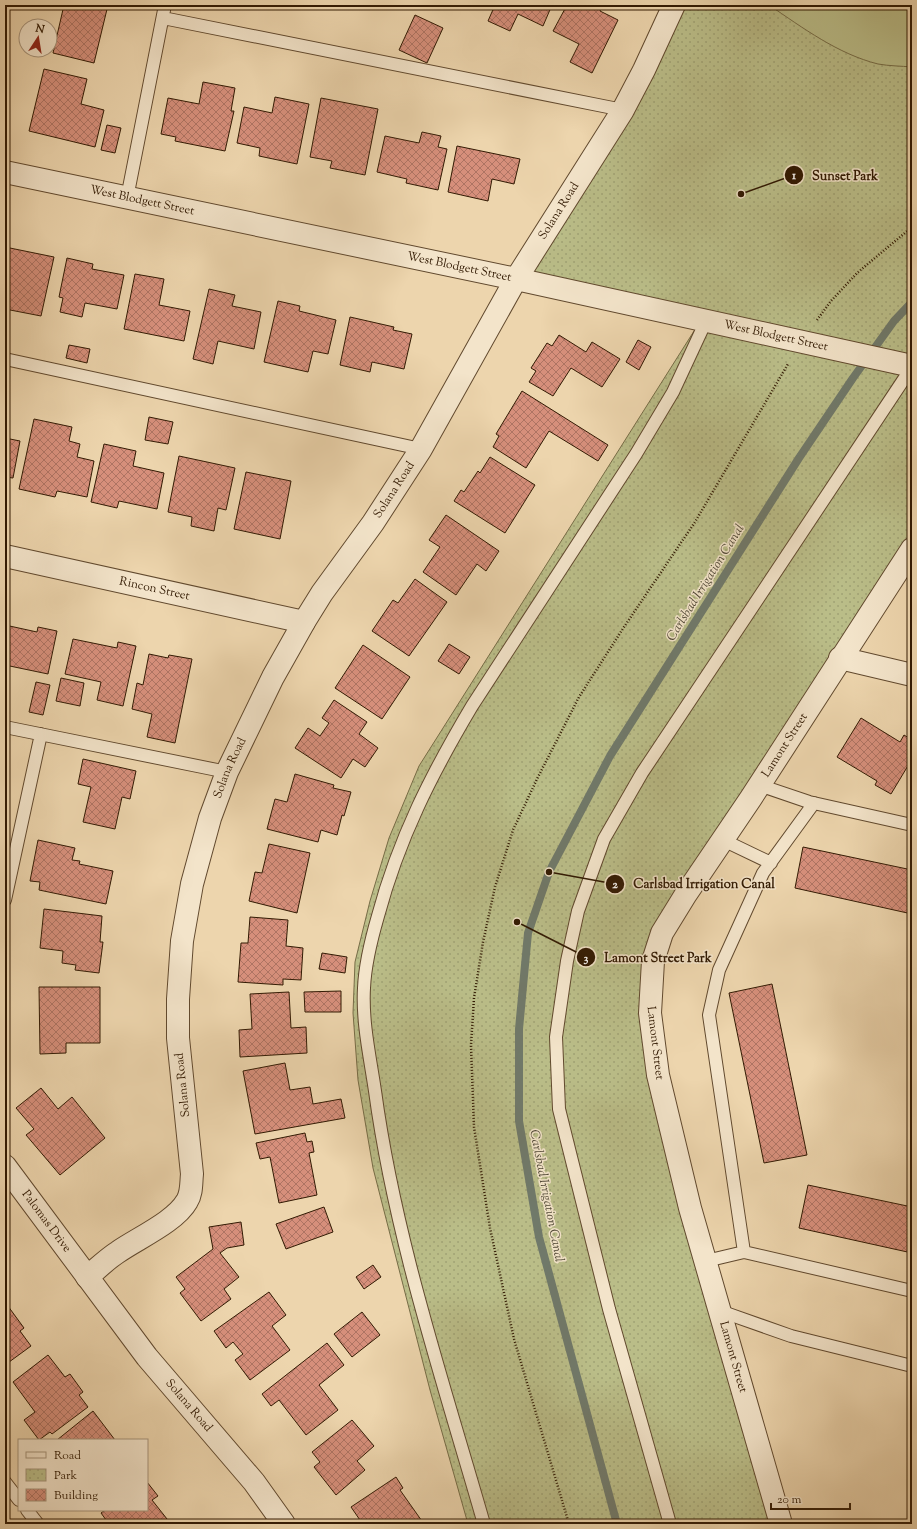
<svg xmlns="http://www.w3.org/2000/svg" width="917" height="1529" viewBox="0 0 917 1529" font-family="'Sorts Mill Goudy',serif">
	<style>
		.park { fill: url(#park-dots); stroke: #766c46 }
		.pitch { fill: #babd88; stroke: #766c46 }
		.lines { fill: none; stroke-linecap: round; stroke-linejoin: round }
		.stream { stroke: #70796a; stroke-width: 8 }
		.building { fill: url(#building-cross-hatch); stroke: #321a03 }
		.service-casing { stroke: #61492e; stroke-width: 14 }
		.minor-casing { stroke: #61492e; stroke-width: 24 }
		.path { stroke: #321a03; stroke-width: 2.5; stroke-dasharray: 1 2; stroke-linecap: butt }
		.service { stroke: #f3e4ca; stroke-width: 12 }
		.minor { stroke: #f3e4ca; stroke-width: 22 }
		.labels { text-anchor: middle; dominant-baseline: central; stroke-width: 3; stroke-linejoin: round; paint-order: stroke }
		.street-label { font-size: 12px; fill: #321a03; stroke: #f3e4ca }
		.water-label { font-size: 13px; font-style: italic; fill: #514937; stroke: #f3e4ca }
		.leader { fill: none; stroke: #321a03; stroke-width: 1.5 }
		.callout-dot { fill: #321a03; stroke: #f3e4ca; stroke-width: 1.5 }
		.mark-label { font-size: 12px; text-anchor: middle; font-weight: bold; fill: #fff }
		.callout-label { font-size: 13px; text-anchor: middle; font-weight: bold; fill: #321a03; stroke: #f3e4ca; stroke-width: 3; stroke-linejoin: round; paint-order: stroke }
	</style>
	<defs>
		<pattern id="park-dots" width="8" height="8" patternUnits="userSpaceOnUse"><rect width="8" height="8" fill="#babd88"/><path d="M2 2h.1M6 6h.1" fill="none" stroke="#a0a274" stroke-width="1.8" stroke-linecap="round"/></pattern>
		<pattern id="building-cross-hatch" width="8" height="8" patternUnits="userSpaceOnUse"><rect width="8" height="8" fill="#d68f7b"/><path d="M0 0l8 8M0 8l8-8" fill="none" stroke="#ae7463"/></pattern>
	</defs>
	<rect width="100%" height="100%" fill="#edd5ad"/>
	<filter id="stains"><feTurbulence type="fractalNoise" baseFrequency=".005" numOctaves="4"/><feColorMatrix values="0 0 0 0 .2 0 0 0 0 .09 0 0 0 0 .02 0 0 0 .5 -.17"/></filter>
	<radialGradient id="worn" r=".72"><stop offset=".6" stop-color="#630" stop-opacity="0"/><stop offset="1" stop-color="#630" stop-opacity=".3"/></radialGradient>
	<!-- park -->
	<path class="park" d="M674,5H912V549L676,911L650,1013L781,1524H468L430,1390L373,1168L358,1080L353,1013L355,962L370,901L389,838L419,766L701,320L516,279Z"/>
	<!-- pitch -->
	<path class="pitch" d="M769,5H912V67C901,66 889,66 878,64C838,54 803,28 769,5Z"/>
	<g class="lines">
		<!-- stream -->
		<path class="stream" d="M617,1524L539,1237L519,1121V1029L528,933L549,872L610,756L799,458L853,378L894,321L912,302"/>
	</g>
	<!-- building -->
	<path class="building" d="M64,5H108L94,63L53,53Z
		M495,5H552L543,26L518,14L510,31L488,21Z
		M567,5H599L602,6L600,11L618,20L592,73L570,62L579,44L553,31Z
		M415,15L443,28L427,63L399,50Z
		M44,69L87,79L81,104L104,110L95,147L29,131Z
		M203,82L235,88L231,111H234L225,151L175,141L176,137L161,134L168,98L199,104Z
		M275,97L309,104L297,164L259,156L260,148L237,143L244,107L272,113Z
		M321,98L378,109L365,175L330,168L332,161L310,157Z
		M107,125L121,128L115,153L101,150Z
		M422,132L441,136L438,147L447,149L438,190L406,183L407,179L377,172L385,136L419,143Z
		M457,146L520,159L514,184L492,179L488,201L448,192Z
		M5,247L54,257L41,316L5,309Z
		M67,258L93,264L92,269L124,275L117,309L85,303L82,317L60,312L63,298L59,297Z
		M135,274L164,279L159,305L190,311L184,341L124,329Z
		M209,289L235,295L232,306L261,312L254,349L218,341L213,364L193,359Z
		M278,301L300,306L299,311L336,320L328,354L313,351L308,372L264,362Z
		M350,317L394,327L393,330L412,334L404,369L372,362L370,372L340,365Z
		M559,335L586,352L592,342L620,359L602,387L571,368L553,396L529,382L536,371L531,368L547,343L552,346Z
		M638,340L651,347L639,370L626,362Z
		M69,345L90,349L87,363L66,358Z
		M522,391L608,445L598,461L549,431L526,468L493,447L499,436L496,434Z
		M149,417L173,422L168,444L145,440Z
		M34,419L72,427L69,441L80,444L77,457L94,461L87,497L57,491L55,497L19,489Z
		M5,438L20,441L13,478L5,477Z
		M104,444L136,451L133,466L164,473L157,509L119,501L117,508L91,502Z
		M179,456L235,468L226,510L218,508L214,531L191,526L192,517L168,512Z
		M490,457L535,485L505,533L454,501L461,490L464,492L478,471L480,473Z
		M246,472L291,481L280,539L234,529Z
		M446,515L499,551L486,571L477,564L456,595L423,572L440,547L429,540Z
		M415,579L447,602L409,656L372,631L393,600L398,603Z
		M5,625L37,632L38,627L57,631L48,674L5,665Z
		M73,639L117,648L118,642L136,646L123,706L97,700L101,682L65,674Z
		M449,644L470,657L459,674L438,661Z
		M363,645L410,677L382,719L335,688Z
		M149,654L168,658L169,655L192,659L175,743L147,737L152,714L132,709L137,683L143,685Z
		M61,678L84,683L80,706L56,701Z
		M36,682L50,685L43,715L29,712Z
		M334,700L367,722L359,734L378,748L365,767L353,759L341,778L295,748L308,728L320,736L329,723L322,718Z
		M861,718L900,742L904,735L912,740V759L891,794L875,785L877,781L837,757Z
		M83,759L136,771L130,799L122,797L115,829L83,822L91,787L78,784Z
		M295,774L334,785L333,788L351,792L344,816L342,815L337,835L321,830L318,842L267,829L275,799L287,802Z
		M38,840L75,848L72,860L80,861L79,864L113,871L106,904L39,890L40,882L30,881Z
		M269,844L310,853L297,913L249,901L255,872L262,873Z
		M803,847L912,870V914L795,888Z
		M44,909L102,916L100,942H103L99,973L75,970L76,965L62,963L63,951L40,948Z
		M250,917L288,920L286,946L303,948L301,980L283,979V985L238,982L241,943H248Z
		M322,953L347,957L345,973L319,969Z
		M772,984L807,1155L764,1163L729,993Z
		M39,987H100V1043H66V1053L40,1054Z
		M341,991V1012H305L304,992Z
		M289,992L291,1028L306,1027L307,1053L240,1057L239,1030L252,1029L250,994Z
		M285,1063L290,1090L310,1087L313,1104L341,1099L345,1118L255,1134L243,1071Z
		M41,1088L58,1109L72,1097L105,1138L60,1175L26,1135L34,1129L16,1108Z
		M305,1133L307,1142L312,1141L314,1152L309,1153L317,1195L279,1203L270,1157L260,1159L256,1143Z
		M808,1185L912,1207V1253L799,1228Z
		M324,1207L333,1232L286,1249L276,1224Z
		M241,1222L244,1245L227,1248L220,1253L239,1277L224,1289L231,1299L201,1321L180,1293L185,1289L176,1277L213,1249L209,1227Z
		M373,1265L381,1277L364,1289L356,1277Z
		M269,1292L286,1315L272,1326L290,1350L250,1380L235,1360L243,1354L233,1342L226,1348L214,1331Z
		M5,1302L24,1328L20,1331L31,1346L5,1365Z
		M362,1312L380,1335L352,1357L334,1334Z
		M327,1343L344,1365L319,1385L338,1410L306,1435L279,1400L271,1406L262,1394Z
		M48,1355L65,1377L70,1374L83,1392L79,1395L88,1407L52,1434L50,1432L39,1440L24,1420L35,1412L13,1382Z
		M93,1411L115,1440H57Z
		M352,1420L374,1446L357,1461L365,1470L336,1495L314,1467L320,1462L312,1452Z
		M396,1477L403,1488L400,1490L424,1524H371L367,1519L362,1523L351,1507Z
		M147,1482L158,1496L152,1500L171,1524H109L101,1513L105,1510H147Z"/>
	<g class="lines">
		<defs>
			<path id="service" d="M163,18L623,110
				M127,198L165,5
				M5,359L421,449
				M5,727L227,772
				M759,785L809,802L912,825
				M723,840L771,863
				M5,900L41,734
				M744,1252L709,1015L719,970L763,873L814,803
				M706,1261L744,1252L912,1291
				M720,1311L791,1336L912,1366
				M5,1482L19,1500
				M27,1510L38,1524
				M484,1524C443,1381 395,1238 375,1091C370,1057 362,1022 364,988C365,964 371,940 378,916C399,838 431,775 472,706L636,454L673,392L706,321
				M670,1524L609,1309L559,1109L556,1037L567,961L578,911L604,839L642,773L912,367"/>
			<g id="minor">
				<path id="s1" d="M5,172L516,279L912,366"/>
				<path id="s2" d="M5,556L304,622"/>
				<path d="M840,658L912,675"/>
				<path id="s3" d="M5,1166L147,1357L254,1482L284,1524"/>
				<path id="s4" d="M87,1277C97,1269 107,1259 118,1252C138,1238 175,1222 187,1201C192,1193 191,1183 192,1174L178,1038V999L182,941L192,884L210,818L227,772L273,677L304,622L322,593L373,523L421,449L516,279L623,110L644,70L674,5"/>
				<path id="s5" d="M781,1524L690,1208L658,1075L650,1013L653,961L662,933L686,894L751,798L912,549"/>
			</g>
		</defs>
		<!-- service casing -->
		<use href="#service" class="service-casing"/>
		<!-- minor casing -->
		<use href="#minor" class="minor-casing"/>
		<!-- path -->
		<path class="path" d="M817,320L831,301L857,273L912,227
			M569,1524L514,1339L490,1228L474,1127L471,1045L474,998L483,942L495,887L513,830L537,779L579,697L624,627L695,522L788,364"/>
		<!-- service -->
		<use href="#service" class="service"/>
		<!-- minor -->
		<use href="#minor" class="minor"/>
	</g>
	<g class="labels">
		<!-- street labels -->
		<g class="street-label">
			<text stroke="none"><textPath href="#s1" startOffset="140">West Blodgett Street</textPath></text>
			<text stroke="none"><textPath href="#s4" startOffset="1216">Solana Road</textPath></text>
			<text stroke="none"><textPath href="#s1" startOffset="464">West Blodgett Street</textPath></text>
			<text stroke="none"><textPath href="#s1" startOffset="788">West Blodgett Street</textPath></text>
			<text stroke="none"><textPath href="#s4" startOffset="892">Solana Road</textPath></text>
			<text stroke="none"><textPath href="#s2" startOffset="153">Rincon Street</textPath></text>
			<text stroke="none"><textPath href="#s5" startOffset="834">Lamont Street</textPath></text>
			<text stroke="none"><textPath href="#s4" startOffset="568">Solana Road</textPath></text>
			<text transform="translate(655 1043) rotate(83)">Lamont Street</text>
			<text transform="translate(183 1085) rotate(-96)">Solana Road</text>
			<text stroke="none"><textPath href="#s3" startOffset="69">Palomas Drive</textPath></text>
			<text transform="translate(733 1357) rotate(74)">Lamont Street</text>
			<text stroke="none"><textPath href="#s3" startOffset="302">Solana Road</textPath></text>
		</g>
		<!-- water labels -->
		<g class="water-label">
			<text transform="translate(706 583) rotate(-58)">Carlsbad Irrigation Canal</text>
			<text transform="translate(546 1196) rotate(79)">Carlsbad Irrigation Canal</text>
		</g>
	</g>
	<!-- callouts -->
	<path class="leader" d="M741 194L794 175M549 872L615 884M517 922L586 957"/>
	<g class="callout-dot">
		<circle cx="741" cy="194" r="4"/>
		<circle cx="549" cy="872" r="4"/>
		<circle cx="517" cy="922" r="4"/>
		<circle cx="794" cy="175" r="10"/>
		<circle cx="615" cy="884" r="10"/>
		<circle cx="586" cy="957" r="10"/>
	</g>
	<g class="mark-label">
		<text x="794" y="179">1</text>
		<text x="615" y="888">2</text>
		<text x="586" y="962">3</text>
	</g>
	<g class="callout-label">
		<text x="845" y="180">Sunset Park</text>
		<text x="704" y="888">Carlsbad Irrigation Canal</text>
		<text x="658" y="962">Lamont Street Park</text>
	</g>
	<!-- margin -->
	<rect width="917" height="1529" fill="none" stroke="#edd5ad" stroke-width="20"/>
	<rect x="6" y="6" width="905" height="1517" fill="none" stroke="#321a03" stroke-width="2"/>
	<rect x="10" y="10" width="897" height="1509" fill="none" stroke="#321a03"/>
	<!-- legend -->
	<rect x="18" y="1439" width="130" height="72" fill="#f3e4ca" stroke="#a6937a"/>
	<rect x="26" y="1452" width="20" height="6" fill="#f3e4ca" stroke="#a6937a"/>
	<text x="54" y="1459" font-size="12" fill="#321a03">Road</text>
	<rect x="26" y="1469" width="20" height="12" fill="url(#park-dots)" stroke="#a6937a"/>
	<text x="54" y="1479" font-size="12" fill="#321a03">Park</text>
	<rect x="26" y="1489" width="20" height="12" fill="url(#building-cross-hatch)" stroke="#a6937a"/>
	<text x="54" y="1499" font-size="12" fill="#321a03">Building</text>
	<!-- north arrow -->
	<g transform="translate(38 38) rotate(12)"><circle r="19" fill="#f3e4ca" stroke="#a6937a"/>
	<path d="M0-3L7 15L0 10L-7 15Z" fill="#8f2418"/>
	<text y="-6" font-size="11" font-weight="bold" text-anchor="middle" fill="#321a03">N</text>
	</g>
	<!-- scale -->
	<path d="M771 1503v6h79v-6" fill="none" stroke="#321a03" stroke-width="2"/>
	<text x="777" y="1503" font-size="12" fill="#321a03" stroke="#f3e4ca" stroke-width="3" paint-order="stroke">20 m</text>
	<rect width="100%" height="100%" filter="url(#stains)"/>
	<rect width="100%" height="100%" fill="url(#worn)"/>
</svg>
